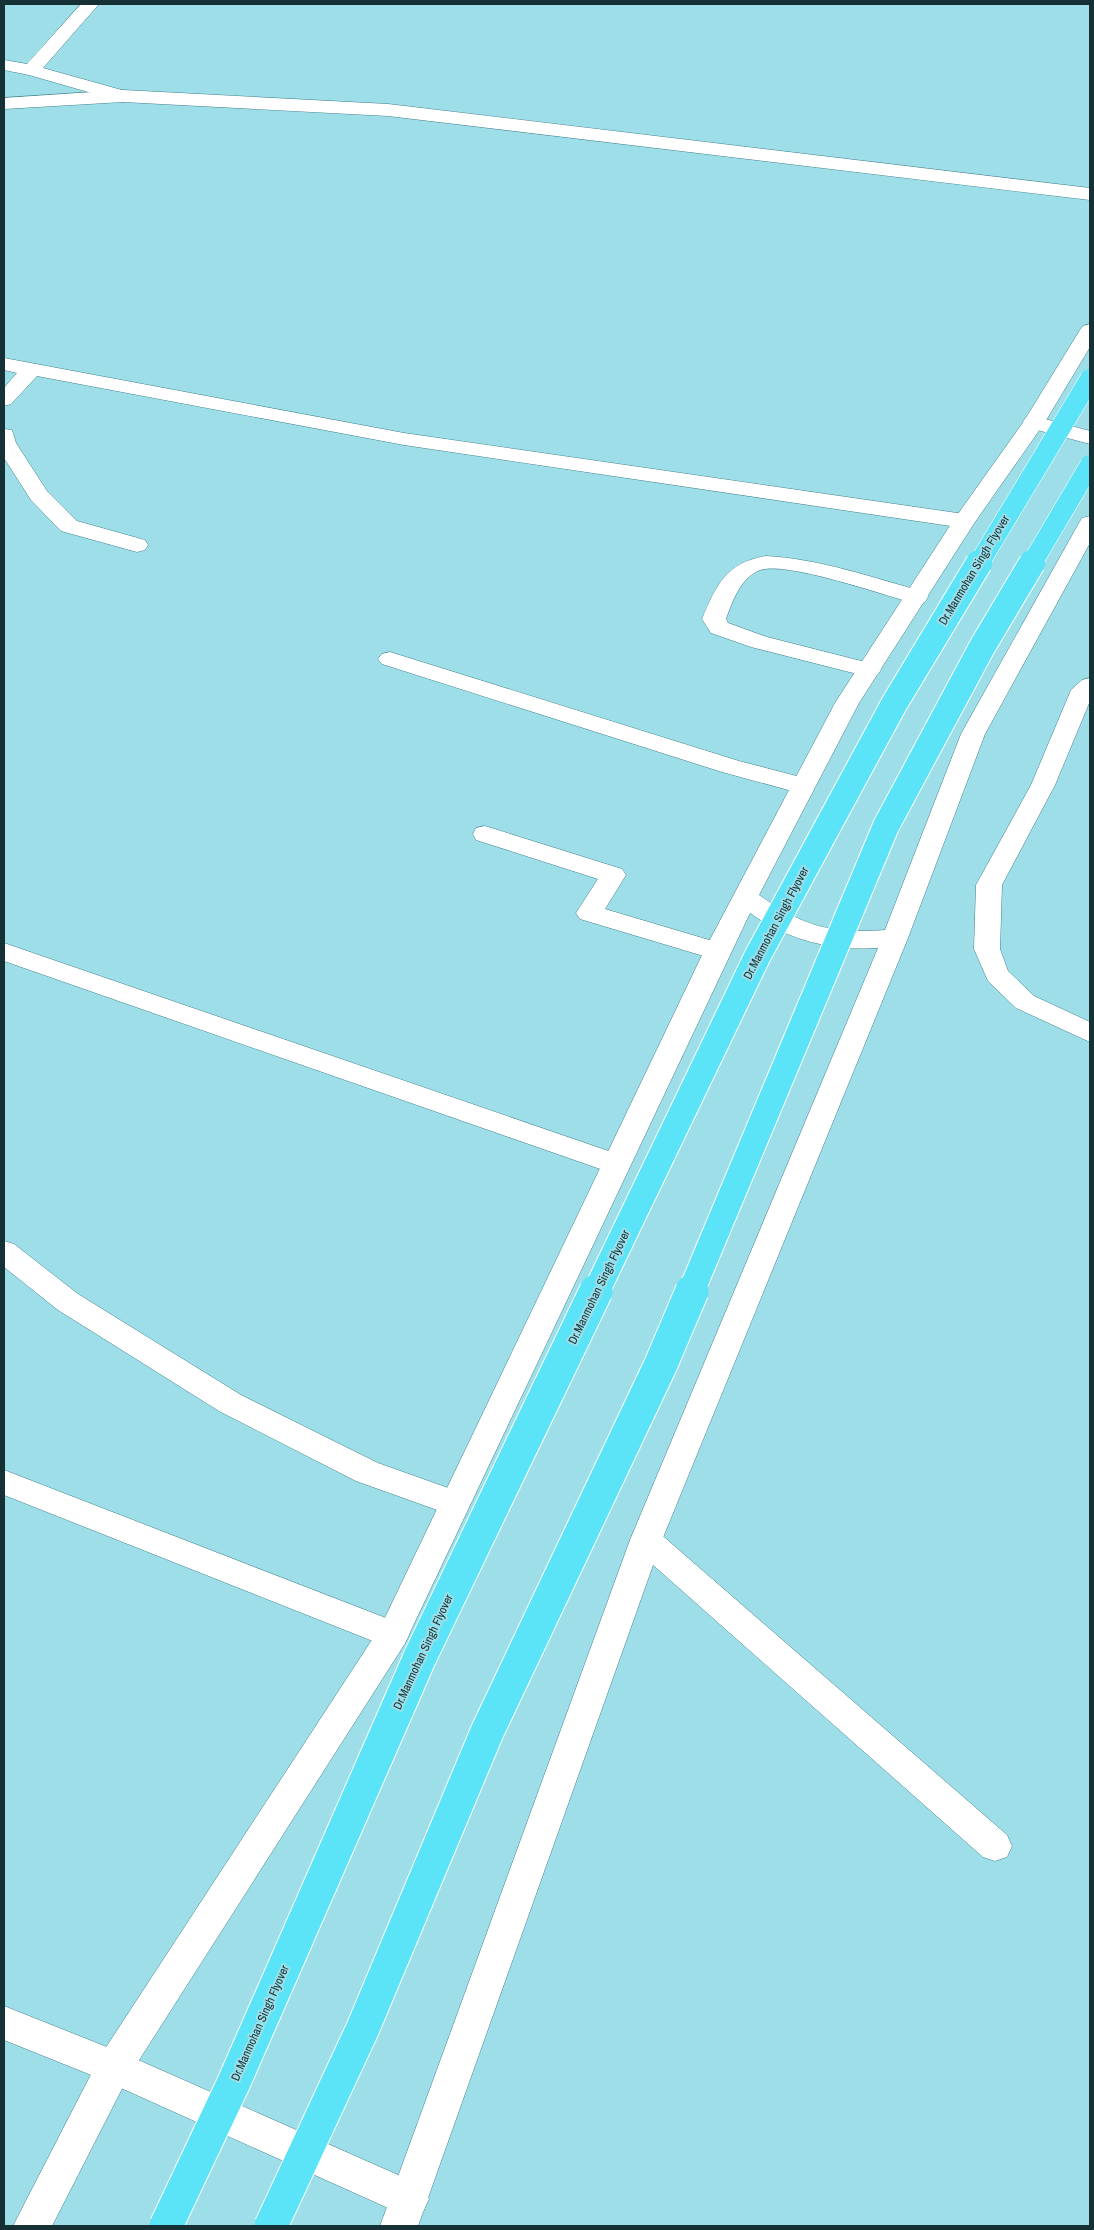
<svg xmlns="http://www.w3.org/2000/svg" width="1094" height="2230" viewBox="0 0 1094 2230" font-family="'Archivo Narrow',sans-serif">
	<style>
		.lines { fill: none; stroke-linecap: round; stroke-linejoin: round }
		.service-casing { stroke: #43828c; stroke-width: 1 }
		.minor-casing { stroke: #43828c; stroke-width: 1 }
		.tertiary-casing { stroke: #43828c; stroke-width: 1 }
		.service { fill: #fff; fill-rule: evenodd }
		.minor { fill: #fff; fill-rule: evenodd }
		.tertiary { fill: #fff; fill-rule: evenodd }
		.trunk-bridge-far2-casing { stroke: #fff; stroke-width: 21; stroke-linecap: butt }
		.trunk-bridge-far1-casing { stroke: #fff; stroke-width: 28; stroke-linecap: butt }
		.trunk-bridge-casing { stroke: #fff; stroke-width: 35; stroke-linecap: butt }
		.trunk-bridge-far2 { stroke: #5be4f7; stroke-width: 20 }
		.trunk-bridge-far1 { stroke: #5be4f7; stroke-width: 26 }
		.trunk-bridge { stroke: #5be4f7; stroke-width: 33 }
		.labels { text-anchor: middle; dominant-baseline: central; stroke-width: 4; stroke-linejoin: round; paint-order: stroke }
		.street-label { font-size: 12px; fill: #163135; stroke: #9ddee9 }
	</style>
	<rect width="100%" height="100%" fill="#9ddee9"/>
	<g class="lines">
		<defs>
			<path id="service" d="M81,4H99L43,68L129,92L132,96L129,100L123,102L29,75L4,70V60L27,64Z
				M766,556C821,559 873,578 925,592L928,597L925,602L917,604C885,596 788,561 760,570C741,577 732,602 726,619L728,623L767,637L877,665L881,670L877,675L869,677L751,647L711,633L702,619C717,584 726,563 766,556Z
				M390,652L739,761L812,780L815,786L812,792L803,794L722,772L382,664L378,659L382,654Z
				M1090,678V701L1055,785L1002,885L1000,949L1008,971L1034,996L1090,1022V1042L1016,1008L988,981L974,949L976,885L1031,785L1071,690L1082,680Z
				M485,826L622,869L626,875L605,909L726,945L730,951L726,957L717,960L580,919L576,913L598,879L476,840L473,834L476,828Z
				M4,943L626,1157L630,1164L626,1171L616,1174L606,1171L4,961Z
				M4,1241L14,1244L78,1294L241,1395L378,1463L465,1494L469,1503L465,1512L454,1516L356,1481L219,1411L58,1310L4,1267Z
				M4,1470L404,1625L409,1635L404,1645L393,1649L4,1495Z
				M646,1527L657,1531L1007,1835L1012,1846L1007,1857L995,1861L983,1857L635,1549L630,1540L635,1531Z"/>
			<path id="minor" d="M123,90L388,104L1090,188V200L388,116L123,102L4,109V98Z
				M4,358L404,433L964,514L972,516L975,521L972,526L964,528L404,445L37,376L11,404L4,406V388L17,373L4,370Z
				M1034,416L1090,431V444L1026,427L1023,422L1026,417Z
				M4,429L12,430L16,443L47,491L77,521L145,540L148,545L145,550L137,552L61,531L31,500L4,458Z
				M4,2006L127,2055L423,2186L429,2199L423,2212L410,2217L397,2212L101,2079L4,2040Z"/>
			<path id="tertiary" d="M1090,324V347L1045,422L975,522L859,703L759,895C804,927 831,934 885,930L961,734L1079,523L1082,518L1090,516V543L985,734L908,938L662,1540L418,2226H380L630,1540L878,948C831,951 788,940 750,913L404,1645L127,2079L52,2226H13L101,2055L381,1626L704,951L835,703L953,521L1024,421L1080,330L1083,326Z"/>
		</defs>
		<!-- service casing -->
		<use href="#service" class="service-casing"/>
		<!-- minor casing -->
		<use href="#minor" class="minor-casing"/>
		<!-- tertiary casing -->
		<use href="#tertiary" class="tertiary-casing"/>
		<!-- service -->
		<use href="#service" class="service"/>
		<!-- minor -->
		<use href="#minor" class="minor"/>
		<!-- tertiary -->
		<use href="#tertiary" class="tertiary"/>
		<defs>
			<path id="trunk-bridge-far2" d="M978,565L1090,379
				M1031,565L1090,465"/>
			<path id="trunk-bridge-far1" d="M596,1292L757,957L894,704L979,563
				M691,1292L886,826L982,647L1032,563"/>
			<path id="trunk-bridge" d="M166,2226L234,2082L420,1657L596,1291
				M271,2226L363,2028L487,1732L661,1364L692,1291"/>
		</defs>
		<!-- trunk-bridge-far2 casing -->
		<use href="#trunk-bridge-far2" class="trunk-bridge-far2-casing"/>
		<!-- trunk-bridge-far1 casing -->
		<use href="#trunk-bridge-far1" class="trunk-bridge-far1-casing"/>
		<!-- trunk-bridge casing -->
		<use href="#trunk-bridge" class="trunk-bridge-casing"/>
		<!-- trunk-bridge-far2 -->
		<use href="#trunk-bridge-far2" class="trunk-bridge-far2"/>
		<!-- trunk-bridge-far1 -->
		<use href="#trunk-bridge-far1" class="trunk-bridge-far1"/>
		<!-- trunk-bridge -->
		<use href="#trunk-bridge" class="trunk-bridge"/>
	</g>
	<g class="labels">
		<!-- street labels -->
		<g class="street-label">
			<text transform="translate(974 570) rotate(-59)">Dr.Manmohan Singh Flyover</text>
			<text transform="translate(776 923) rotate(-62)">Dr.Manmohan Singh Flyover</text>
			<text transform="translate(599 1287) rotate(-64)">Dr.Manmohan Singh Flyover</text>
			<text transform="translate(423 1652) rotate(-65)">Dr.Manmohan Singh Flyover</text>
			<text transform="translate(260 2023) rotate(-66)">Dr.Manmohan Singh Flyover</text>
		</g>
	</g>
	<!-- border -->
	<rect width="1094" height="2230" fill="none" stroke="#163135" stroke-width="10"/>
</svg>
